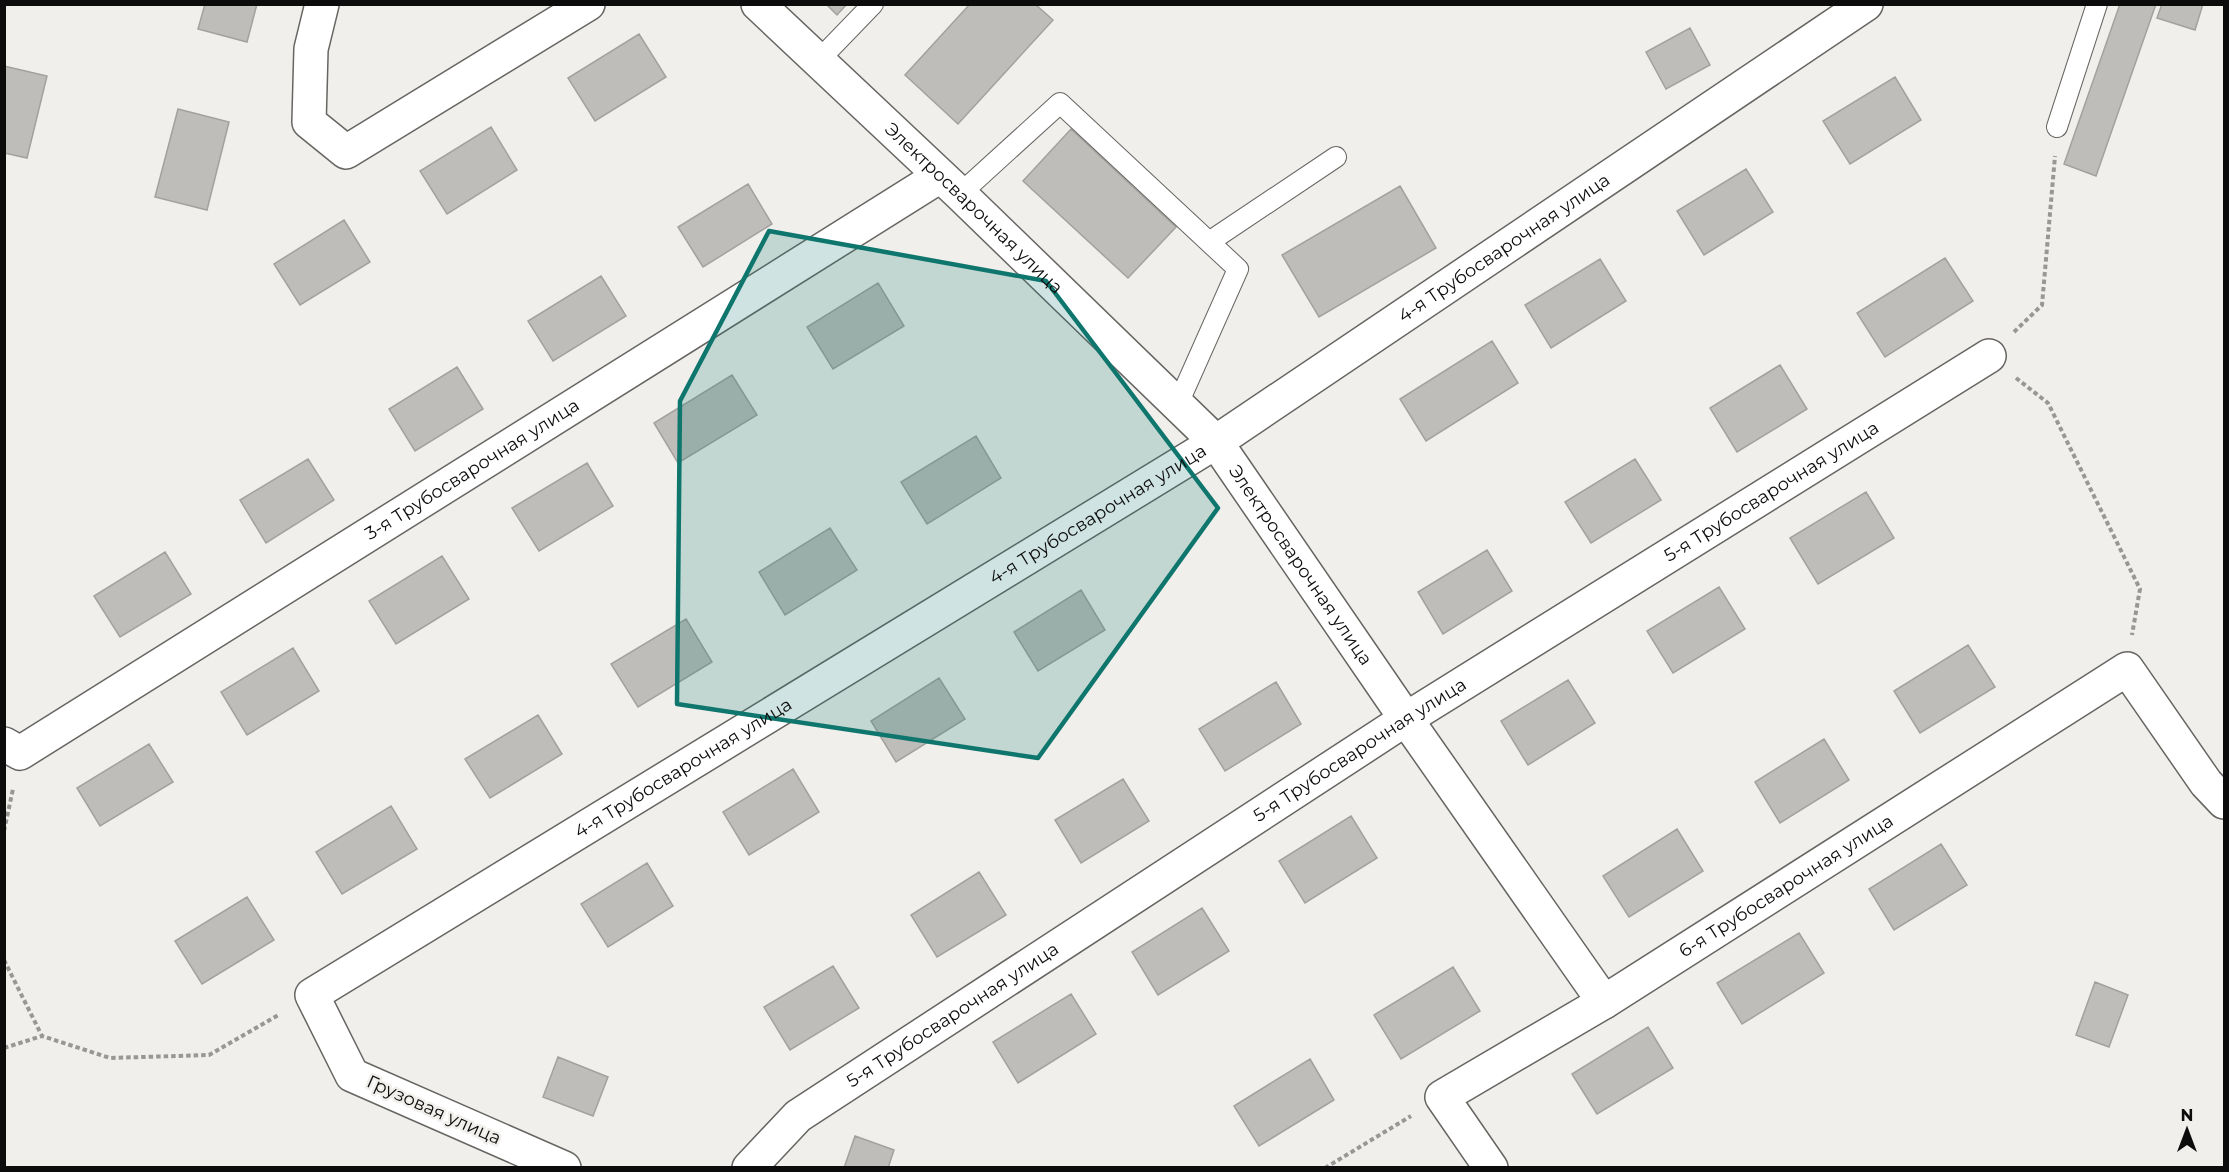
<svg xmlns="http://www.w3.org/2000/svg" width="2229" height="1172" viewBox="0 0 2229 1172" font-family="Montserrat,sans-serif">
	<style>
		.building { fill: #bfbdba; stroke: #a3a19e; stroke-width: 1.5 }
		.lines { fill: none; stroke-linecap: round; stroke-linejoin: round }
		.service-casing { stroke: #666562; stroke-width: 22 }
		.minor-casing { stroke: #666562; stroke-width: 36 }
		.path { stroke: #999795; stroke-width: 4; stroke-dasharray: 4.5 3; stroke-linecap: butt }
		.service { stroke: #fff; stroke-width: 20 }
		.minor { stroke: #fff; stroke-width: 33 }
		.marked { fill: #0f766e; fill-opacity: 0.2; stroke: #0f766e; stroke-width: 4.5; stroke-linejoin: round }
		.labels { text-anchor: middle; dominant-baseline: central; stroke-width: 5; stroke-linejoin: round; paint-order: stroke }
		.street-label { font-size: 18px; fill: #0d0c0c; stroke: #f1efec }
	</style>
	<rect width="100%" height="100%" fill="#f1efec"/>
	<!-- building -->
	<path class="building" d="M205,4H257L247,42L198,29Z
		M826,4H847L837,15Z
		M970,4H1035L1053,20L958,124L905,75Z
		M2120,4H2156L2096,176L2064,164Z
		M2162,4H2203L2195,30L2157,18Z
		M1690,28L1710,65L1666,89L1646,52Z
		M639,34L666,77L595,121L568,78Z
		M4,66L47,76L27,158L4,153Z
		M1895,77L1921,120L1850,164L1823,121Z
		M178,109L229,122L207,210L155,197Z
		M491,127L517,170L447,214L420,171Z
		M1071,129L1176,227L1128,278L1023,181Z
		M1746,169L1773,212L1704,255L1677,211Z
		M748,184L772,224L703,267L678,227Z
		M1400,186L1436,248L1319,317L1282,255Z
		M344,220L370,262L300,305L274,264Z
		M1945,258L1973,301L1885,357L1857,313Z
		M1600,259L1626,301L1551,348L1525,305Z
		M601,276L626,316L553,361L528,321Z
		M878,283L904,326L833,369L807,327Z
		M1492,341L1518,383L1426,441L1400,399Z
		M1780,365L1807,409L1737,452L1710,408Z
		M457,367L483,409L415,451L389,409Z
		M732,375L757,415L678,463L654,423Z
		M976,436L1001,478L927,524L901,482Z
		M308,459L334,500L266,543L240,500Z
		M1635,459L1661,500L1591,543L1565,502Z
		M587,463L613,506L539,551L512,508Z
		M1866,492L1894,538L1818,584L1790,538Z
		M830,528L857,570L785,615L759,572Z
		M1487,550L1512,591L1443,634L1418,592Z
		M165,552L191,594L120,637L94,596Z
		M442,556L469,599L396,644L369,601Z
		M1719,587L1745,629L1673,673L1647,631Z
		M1081,590L1105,630L1038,671L1014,632Z
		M686,619L712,662L638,707L611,664Z
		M1968,645L1995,687L1920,733L1894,691Z
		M293,648L319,691L247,735L221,692Z
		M939,678L965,719L896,762L871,721Z
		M1568,680L1595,723L1528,765L1501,721Z
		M1276,682L1301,724L1225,771L1199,729Z
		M538,715L562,754L490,798L465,759Z
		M1824,739L1849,780L1780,823L1755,782Z
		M149,744L173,782L100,826L77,788Z
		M793,769L819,812L749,855L723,812Z
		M1123,779L1149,821L1081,863L1055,820Z
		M391,806L417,849L342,894L316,852Z
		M1351,816L1377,858L1305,903L1279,861Z
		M1677,829L1703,871L1629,917L1603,876Z
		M1941,844L1967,885L1894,930L1869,889Z
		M647,863L673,906L608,947L581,904Z
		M979,872L1006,915L937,957L911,915Z
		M247,897L274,940L202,984L175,941Z
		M1202,908L1229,951L1158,995L1132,952Z
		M1799,933L1824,973L1742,1024L1717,983Z
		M833,966L859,1008L790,1050L764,1007Z
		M1453,967L1480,1011L1401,1059L1374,1015Z
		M2095,982L2128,995L2109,1047L2076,1035Z
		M1071,994L1096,1034L1018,1083L993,1042Z
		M1648,1027L1673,1068L1597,1114L1572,1074Z
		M558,1057L608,1077L593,1116L543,1097Z
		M1310,1059L1334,1100L1259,1146L1234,1106Z
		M855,1136L894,1150L888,1168H844Z"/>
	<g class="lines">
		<defs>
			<path id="service" d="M818,61L873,4
				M2057,127L2097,4
				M960,194L1060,103L1238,269L1177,406
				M1209,242L1336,157"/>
			<g id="minor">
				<path d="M322,4L311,49L309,122L346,152L588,4"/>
				<path id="s1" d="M758,4L960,194L1216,442L1406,719L1604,1002"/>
				<path id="s2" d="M4,744L20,753L940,176"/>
				<path id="s3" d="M564,1168L352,1075L312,995L1216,442L1866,4"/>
				<path id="s4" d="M749,1168L798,1116L1406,719L1989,356"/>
				<path id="s5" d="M1491,1168L1442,1097L1604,1002L2127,669L2206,783L2224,802"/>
			</g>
		</defs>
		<!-- service casing -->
		<use href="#service" class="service-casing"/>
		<!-- minor casing -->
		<use href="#minor" class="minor-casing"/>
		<!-- path -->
		<path class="path" d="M2014,332L2042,305L2055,156
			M2016,378L2048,403L2140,589L2132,635
			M4,831L13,789
			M4,960L42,1036
			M4,1048L42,1036L110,1058L209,1055L280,1014
			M1325,1168L1411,1116"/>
		<!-- service -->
		<use href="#service" class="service"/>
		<!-- minor -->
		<use href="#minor" class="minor"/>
	</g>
	<!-- marked area -->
	<path class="marked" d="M769,231L1046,281L1218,508L1038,758L677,704L680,401Z"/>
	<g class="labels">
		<!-- street labels -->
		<g class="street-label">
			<text stroke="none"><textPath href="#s1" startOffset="297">Электросварочная улица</textPath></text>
			<text stroke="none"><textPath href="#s3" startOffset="1728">4-я Трубосварочная улица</textPath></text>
			<text stroke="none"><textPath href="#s2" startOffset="552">3-я Трубосварочная улица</textPath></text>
			<text stroke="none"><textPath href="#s4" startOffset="1228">5-я Трубосварочная улица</textPath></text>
			<text stroke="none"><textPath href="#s3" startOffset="1242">4-я Трубосварочная улица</textPath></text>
			<text stroke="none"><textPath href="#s1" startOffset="783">Электросварочная улица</textPath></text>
			<text stroke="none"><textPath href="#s4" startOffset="742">5-я Трубосварочная улица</textPath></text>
			<text stroke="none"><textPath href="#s3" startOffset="756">4-я Трубосварочная улица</textPath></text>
			<text stroke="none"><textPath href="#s5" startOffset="490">6-я Трубосварочная улица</textPath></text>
			<text stroke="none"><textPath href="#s4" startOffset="256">5-я Трубосварочная улица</textPath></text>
			<text transform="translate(434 1110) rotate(24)">Грузовая улица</text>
		</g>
	</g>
	<!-- border -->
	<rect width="2229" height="1172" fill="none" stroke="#0d0c0c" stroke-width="12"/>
	<!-- north arrow -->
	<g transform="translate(2187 1130)" stroke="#f1efec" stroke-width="4.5" paint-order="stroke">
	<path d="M0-4.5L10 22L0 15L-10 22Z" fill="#0d0c0c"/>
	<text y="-9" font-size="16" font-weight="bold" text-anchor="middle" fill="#0d0c0c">N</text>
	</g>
</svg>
